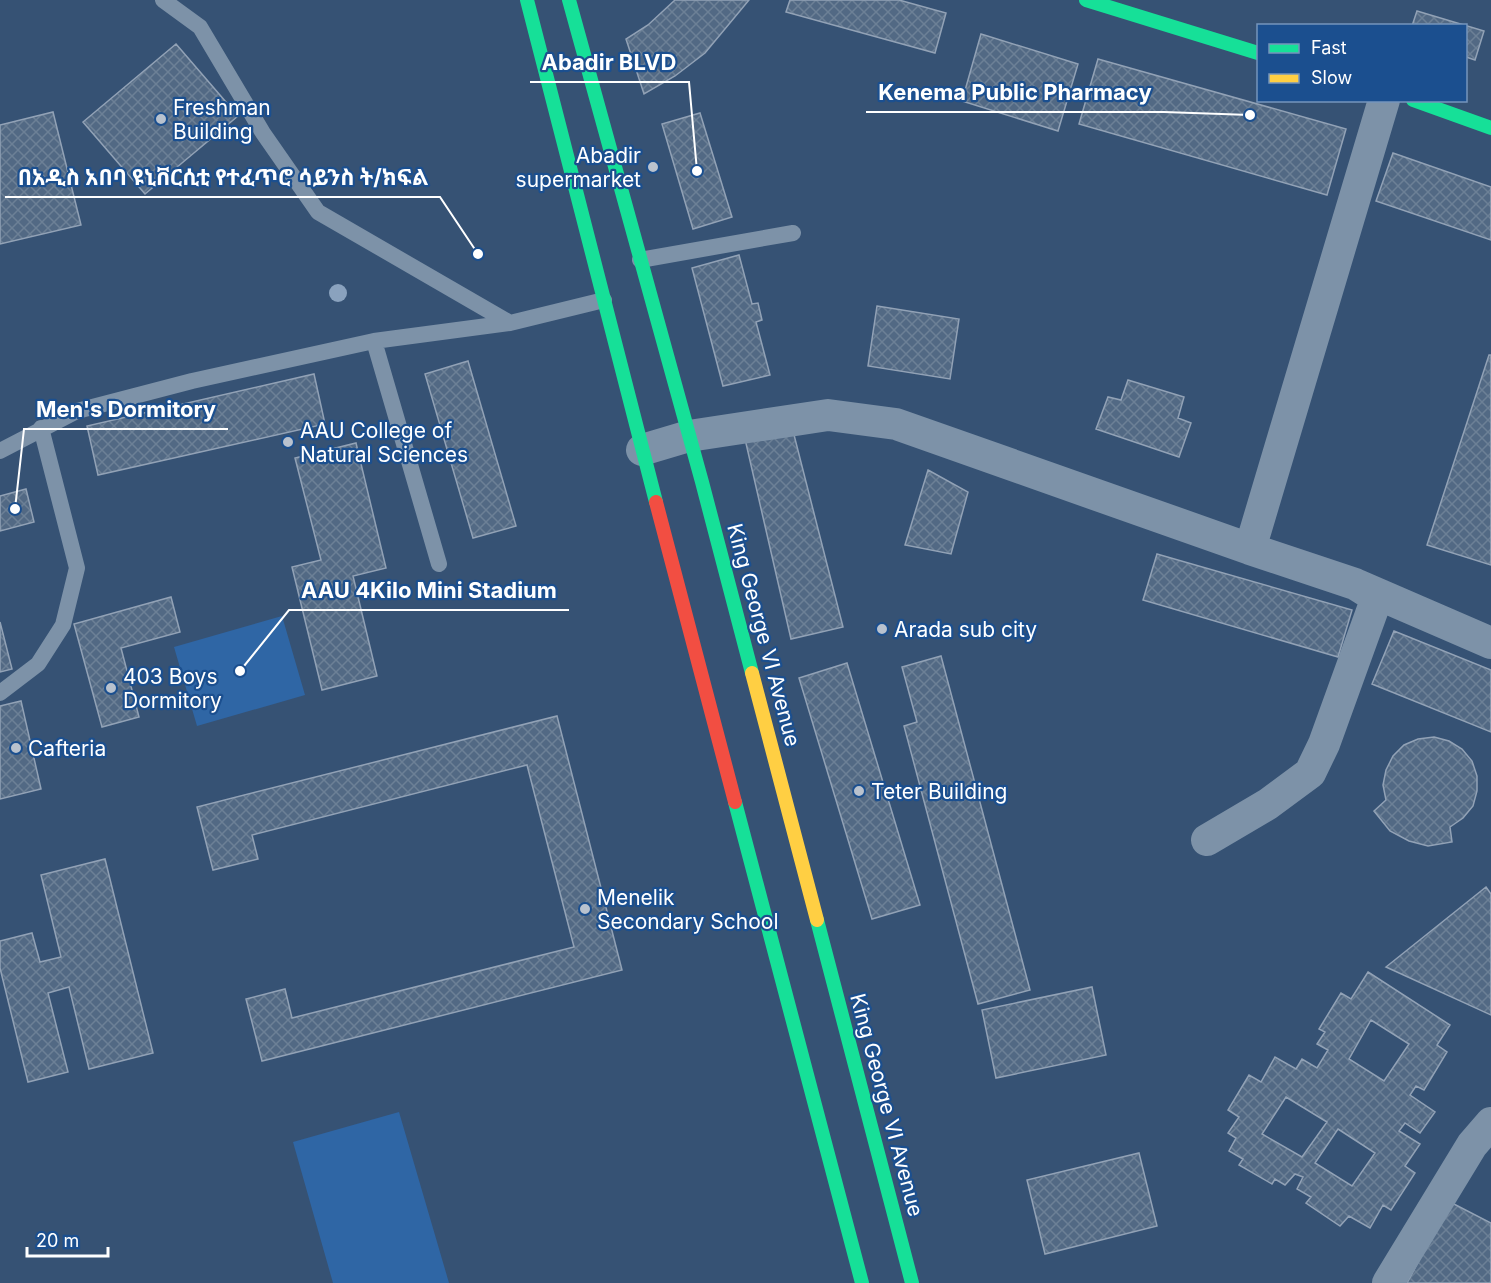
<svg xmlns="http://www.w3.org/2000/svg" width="1491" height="1283" viewBox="0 0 1491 1283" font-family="Inter,'Noto Sans Ethiopic',sans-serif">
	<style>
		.pitch { fill: #2f66a5 }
		.building { fill: url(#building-cross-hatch); stroke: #92a2b6; stroke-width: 1.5; fill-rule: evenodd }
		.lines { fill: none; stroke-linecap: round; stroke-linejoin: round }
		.lane { stroke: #7d92a8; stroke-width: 16 }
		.street { stroke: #7d92a8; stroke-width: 32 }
		.fast { stroke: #16e098; stroke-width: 14 }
		.slow { stroke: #ffcf43; stroke-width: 14 }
		.jam { stroke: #f24e42; stroke-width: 14 }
		.tree { fill: #8aa2be }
		.poi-dot { fill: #b9c2ce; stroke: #1b4f8f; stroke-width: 2 }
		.labels { text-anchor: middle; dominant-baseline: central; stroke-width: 4.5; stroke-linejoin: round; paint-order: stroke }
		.poi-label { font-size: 21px; fill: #fff; stroke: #1b4f8f; text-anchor: start }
		.street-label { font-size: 21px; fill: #fff; stroke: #1b4f8f }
		.leader { fill: none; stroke: #fff; stroke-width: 2 }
		.callout-dot { fill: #fff; stroke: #1b4f8f; stroke-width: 2 }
		.callout-label { font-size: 22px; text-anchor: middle; font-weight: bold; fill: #fff; stroke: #1b4f8f; stroke-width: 4.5; stroke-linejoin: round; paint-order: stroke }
	</style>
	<defs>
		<pattern id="building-cross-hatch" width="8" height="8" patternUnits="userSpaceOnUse" patternTransform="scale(1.5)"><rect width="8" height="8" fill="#526984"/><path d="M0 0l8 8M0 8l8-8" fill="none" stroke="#6c8096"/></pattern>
	</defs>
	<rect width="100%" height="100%" fill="#365274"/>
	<!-- pitch -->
	<path class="pitch" d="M282,616L305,695L197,726L174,647Z
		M399,1112L449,1283H333L293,1142Z"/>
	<!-- building -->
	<path class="building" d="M675,0H749L705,53L675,76L644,94L626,39L648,25Z
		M790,0H899L946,13L935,53L786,12Z
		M1417,11L1484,31L1475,60L1466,57V26H1412Z
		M981,34L1078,64L1058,131L962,101Z
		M176,44L238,116L145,194L83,122Z
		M1098,59L1346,129L1327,195L1079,124Z
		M53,112L81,225L0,244V125Z
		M700,113L732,217L693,229L662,124Z
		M1393,153L1491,187V240L1376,201Z
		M739,255L752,304L758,303L762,320L756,322L770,375L723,386L692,268Z
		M877,306L959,319L950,379L868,366Z
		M1489,355H1491V565L1427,545Z
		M468,361L516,526L473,538L425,374Z
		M314,374L325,424L98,475L87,426Z
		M1128,380L1184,397L1178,418L1191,423L1179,457L1096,429L1108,397L1121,400Z
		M792,427L843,627L791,639L745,439Z
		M356,443L386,568L353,576L377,676L322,690L292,567L321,560L295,458Z
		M928,470L968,492L951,554L905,545Z
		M26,489L34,522L0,531V496Z
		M1157,554L1352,610L1338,657L1143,600Z
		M171,597L180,632L121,648L139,717L102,727L74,624Z
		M0,622L12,669L0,672Z
		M1394,631L1491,670V732L1372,684Z
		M941,656L1030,990L978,1004L904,726L917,722L902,667Z
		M847,663L920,905L872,919L799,678Z
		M21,701L41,789L0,799V706Z
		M557,716L622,970L262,1061L246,999L285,989L292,1018L574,947L527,765L252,835L258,859L213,870L197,807Z
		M1434,737L1449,741L1462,749L1472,761L1477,776V791L1473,806L1463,818L1450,827L1452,842L1428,846L1409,841L1390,831L1374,811L1386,800L1383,785L1386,770L1393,756L1404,745L1418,739Z
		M105,859L153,1053L89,1069L69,987L48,993L68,1072L28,1082L0,968V941L32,933L40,962L61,957L41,875Z
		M1486,887L1491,894V1015L1386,967Z
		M1368,972L1450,1025L1437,1045L1447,1052L1424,1090L1416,1086L1410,1095L1435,1112L1420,1133L1405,1123L1399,1131L1420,1144L1405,1166L1415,1173L1391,1210L1383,1205L1370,1228L1349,1216L1340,1226L1306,1203L1311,1197L1297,1189L1303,1177L1295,1174L1285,1185L1275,1179L1272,1184L1239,1165L1243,1159L1229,1151L1236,1138L1228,1133L1239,1117L1228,1110L1249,1075L1261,1082L1275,1057L1296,1069L1302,1059L1317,1068L1328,1050L1317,1044L1325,1032L1319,1029L1341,993L1351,999ZM1371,1020L1409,1044L1384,1081L1349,1059ZM1286,1097L1327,1122L1302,1157L1262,1134ZM1338,1129L1375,1153L1352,1186L1315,1163Z
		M1092,987L1106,1055L996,1078L982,1010Z
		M1139,1153L1157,1226L1045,1254L1027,1180Z
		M1450,1202L1491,1223V1283H1407Z"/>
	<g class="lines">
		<!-- lane -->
		<path class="lane" d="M163,0L200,27L263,133L318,212L510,323
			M640,260L793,233
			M374,341L439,564
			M0,451L77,411L192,381L374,341L510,323L604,300
			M0,693L38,664L63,625L77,568L41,428"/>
		<!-- street -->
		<path class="street" d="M642,450L689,436L828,415L896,424L1250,549L1384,100
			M1357,585L1491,643
			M1207,840L1268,804L1310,773L1324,744L1375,603L1371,594L1355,584L1250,549
			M1388,1283L1472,1145L1491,1123"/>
		<!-- fast -->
		<path class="fast" d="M527,0L656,502
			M569,0L702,482L752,673
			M1086,0L1258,53
			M1413,100L1491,128
			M735,802L862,1283
			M817,920L912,1283"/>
		<!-- slow -->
		<path class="slow" d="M752,673L817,920"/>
		<!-- jam -->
		<path class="jam" d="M656,502L735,802"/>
	</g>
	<!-- trees -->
	<circle class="tree" cx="338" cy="293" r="9"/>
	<!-- markers -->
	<g class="poi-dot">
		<circle cx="161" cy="119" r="6"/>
		<circle cx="653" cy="167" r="6"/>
		<circle cx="288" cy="442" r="6"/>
		<circle cx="882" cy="629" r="6"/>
		<circle cx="111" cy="688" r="6"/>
		<circle cx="16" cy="748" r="6"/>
		<circle cx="859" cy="791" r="6"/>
		<circle cx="585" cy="909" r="6"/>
	</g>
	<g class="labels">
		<!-- poi labels -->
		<g class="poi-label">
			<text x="173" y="107">Freshman<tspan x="173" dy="24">Building</tspan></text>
			<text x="641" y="155" text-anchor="end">Abadir<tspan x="641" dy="24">supermarket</tspan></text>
			<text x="300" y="430">AAU College of<tspan x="300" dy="24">Natural Sciences</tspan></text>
			<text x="894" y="629">Arada sub city</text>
			<text x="123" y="676">403 Boys<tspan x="123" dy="24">Dormitory</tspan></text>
			<text x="28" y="748">Cafteria</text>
			<text x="871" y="791">Teter Building</text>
			<text x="597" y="897">Menelik<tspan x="597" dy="24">Secondary School</tspan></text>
		</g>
		<!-- street labels -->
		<g class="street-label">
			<text transform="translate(764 635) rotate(75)">King George VI Avenue</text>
			<text transform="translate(887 1105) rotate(75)">King George VI Avenue</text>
		</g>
	</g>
	<!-- callouts -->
	<path class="leader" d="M697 171L689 82H530M1250 115L1164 112H866M478 254L440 197H5M15 509L24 429H228M240 671L289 610H569"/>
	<g class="callout-dot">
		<circle cx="697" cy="171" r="6"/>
		<circle cx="1250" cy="115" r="6"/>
		<circle cx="478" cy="254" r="6"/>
		<circle cx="15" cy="509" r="6"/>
		<circle cx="240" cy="671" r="6"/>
	</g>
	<g class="callout-label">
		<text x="609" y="70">Abadir BLVD</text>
		<text x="1015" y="100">Kenema Public Pharmacy</text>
		<text x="223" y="185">በአዲስ አበባ ዩኒቨርሲቲ የተፈጥሮ ሳይንስ ት/ክፍል</text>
		<text x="126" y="417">Men's Dormitory</text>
		<text x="429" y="598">AAU 4Kilo Mini Stadium</text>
	</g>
	<!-- legend -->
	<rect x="1257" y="24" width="210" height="78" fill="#1b4f8f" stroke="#7695bc" stroke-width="1.5"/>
	<rect x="1269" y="44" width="30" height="9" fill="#16e098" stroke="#7695bc" stroke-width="1.5"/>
	<text x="1311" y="54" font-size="18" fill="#ffffff">Fast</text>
	<rect x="1269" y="74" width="30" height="9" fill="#ffcf43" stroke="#7695bc" stroke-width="1.5"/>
	<text x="1311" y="84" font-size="18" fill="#ffffff">Slow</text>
	<!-- scale -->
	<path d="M27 1247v9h81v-9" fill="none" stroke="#ffffff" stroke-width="3"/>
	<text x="36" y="1247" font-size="18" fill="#ffffff" stroke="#1b4f8f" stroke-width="4.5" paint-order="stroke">20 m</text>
</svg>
